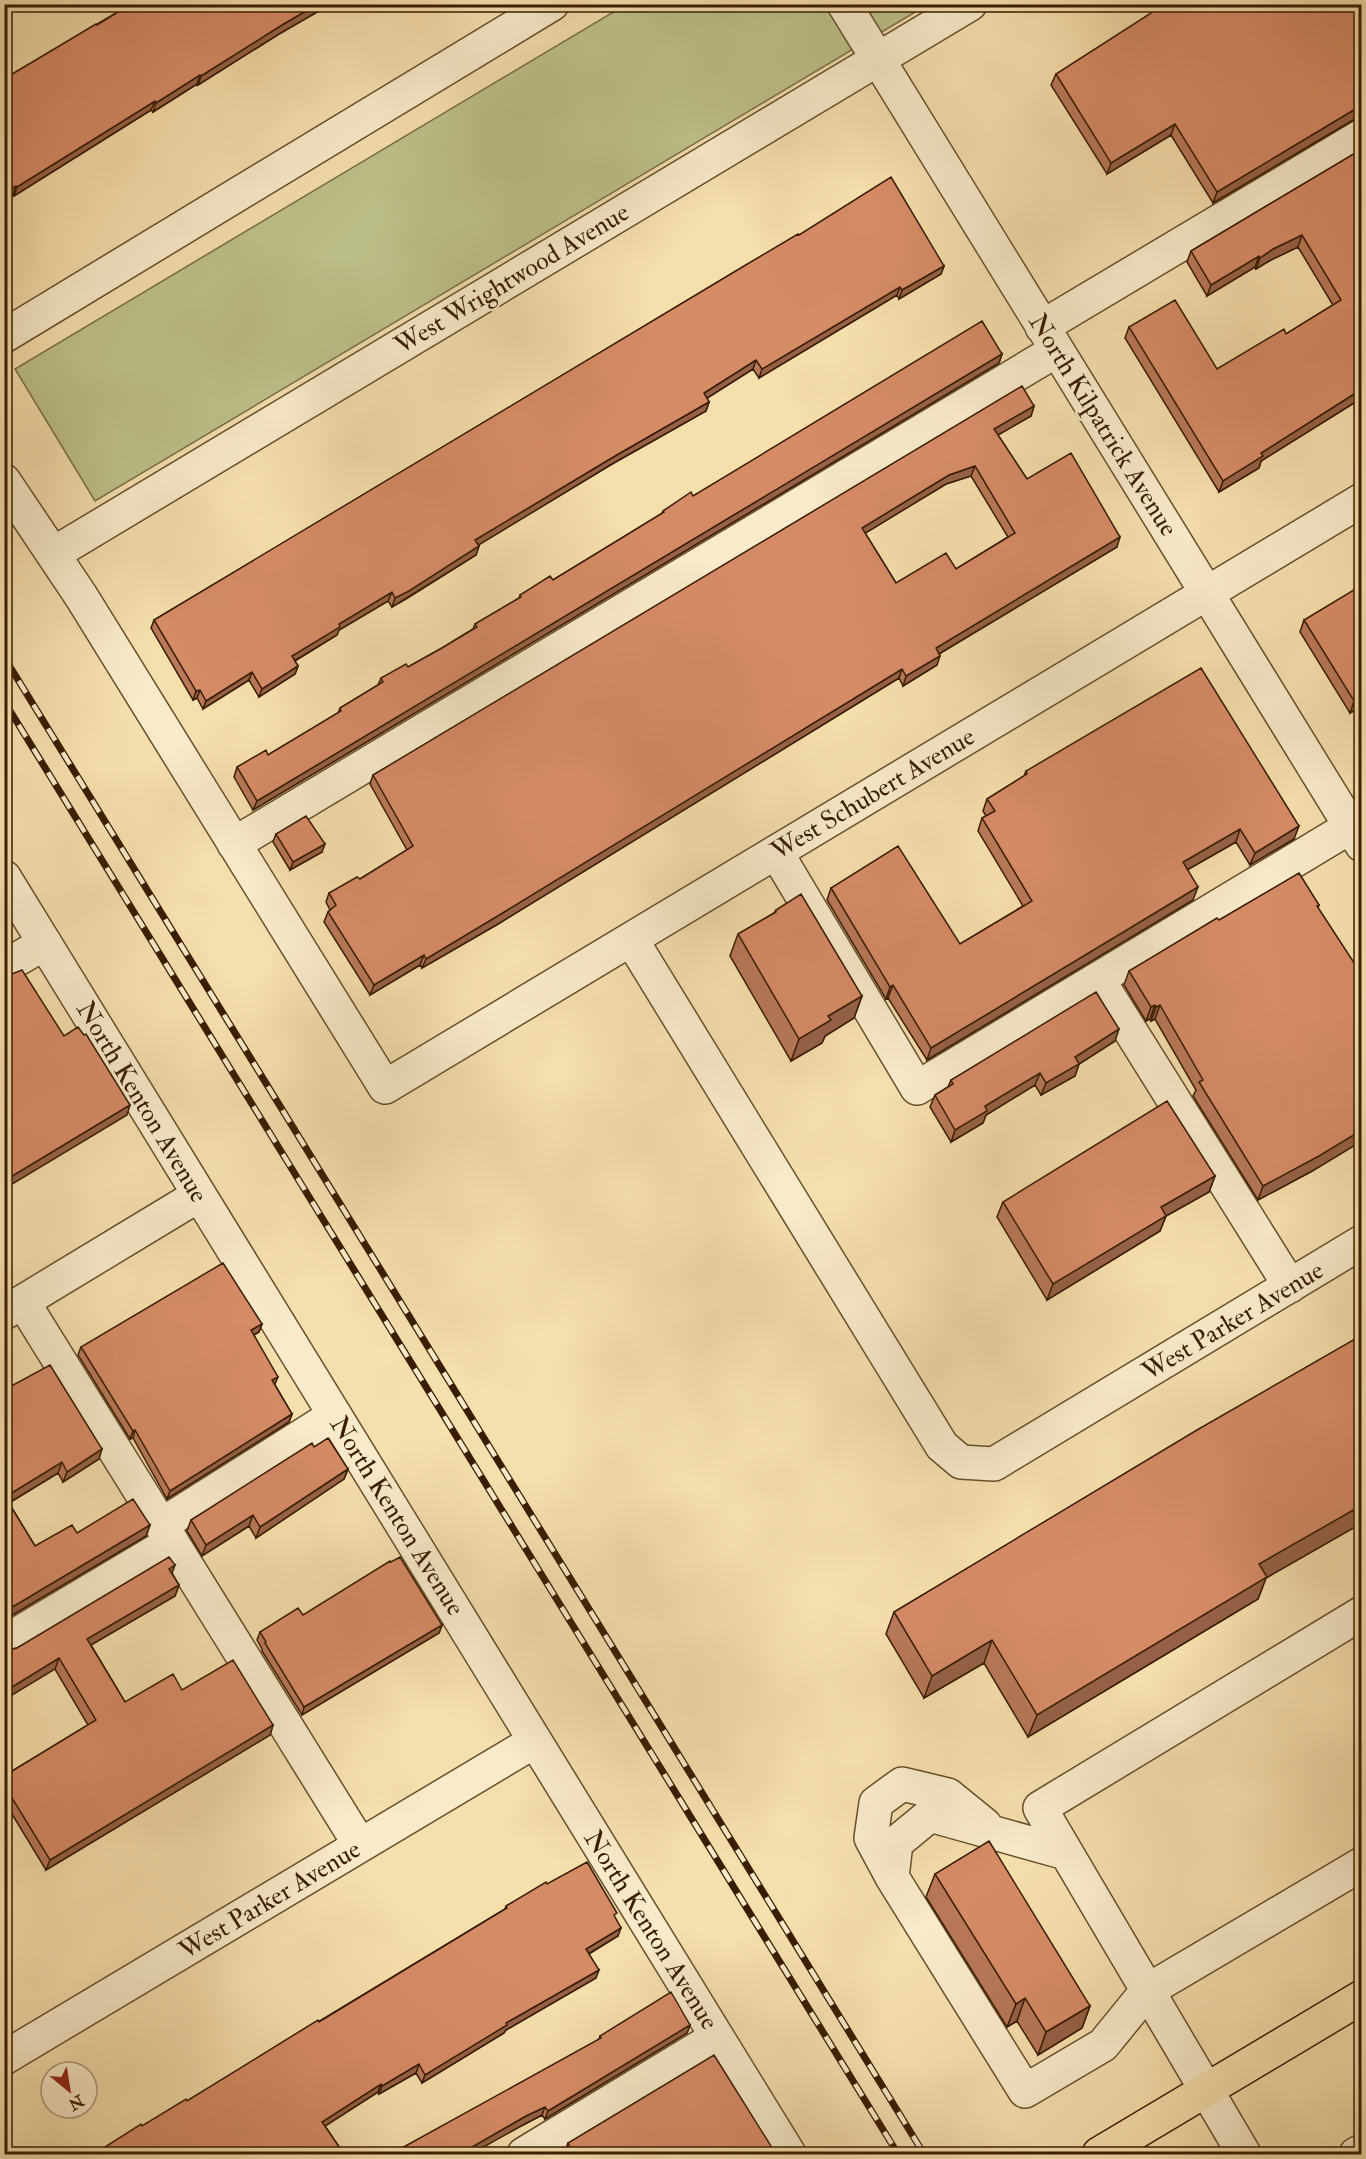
<svg xmlns="http://www.w3.org/2000/svg" width="1366" height="2159" viewBox="0 0 1366 2159" font-family="'IM FELL Double Pica',serif">
	<style>
		.green { fill: #bdc189; stroke: #7b6f45; stroke-width: 1.5 }
		.lines { fill: none; stroke-linecap: round; stroke-linejoin: round }
		.minor-casing { stroke: #684e2c; stroke-width: 36 }
		.major-casing { stroke: #391d01; stroke-width: 36 }
		.minor { stroke: #f8eaca; stroke-width: 33 }
		.major { stroke: #f5dfad; stroke-width: 33 }
		.rail-casing { stroke: #391d01; stroke-width: 7 }
		.rail { stroke: #f8eaca; stroke-width: 4.5; stroke-dasharray: 14; stroke-linecap: butt }
		.wall { fill: #b87859; stroke: #391d01; stroke-width: 1.5; fill-rule: evenodd }
		.shaded-wall { fill: #966148; stroke: #391d01; stroke-width: 1.5 }
		.building { fill: #d68b67; stroke: #391d01; stroke-width: 1.5; fill-rule: evenodd }
		.labels { text-anchor: middle; dominant-baseline: central; stroke-width: 4.5; stroke-linejoin: round; paint-order: stroke }
		.street-label { font-size: 26px; fill: #391d01; stroke: #f8eaca }
	</style>
	<rect width="100%" height="100%" fill="#f5dfad"/>
	<filter id="stains"><feTurbulence type="fractalNoise" baseFrequency=".00333" numOctaves="4"/><feColorMatrix values="0 0 0 0 .2 0 0 0 0 .09 0 0 0 0 .02 0 0 0 .5 -.17"/></filter>
	<radialGradient id="worn" r=".72"><stop offset=".6" stop-color="#630" stop-opacity="0"/><stop offset="1" stop-color="#630" stop-opacity=".3"/></radialGradient>
	<!-- green -->
	<path class="green" d="M625,5H927L95,501L15,369Z"/>
	<g class="lines">
		<defs>
			<path id="minor" d="M844,4L1362,845
				M1042,327L1362,136
				M4,336L552,4
				M4,481L81,596L385,1087L1362,500
				M53,554L970,4
				M234,844L1057,350
				M776,852L917,1088L1350,827
				M4,877L789,2154
				M631,939L942,1446L961,1462L994,1464L1362,1242
				M4,967L45,943
				M1098,979L1290,1286
				M23,1302L360,1845
				M4,1313L199,1195
				M161,1525L335,1415
				M4,1642L172,1542
				M1066,1853L930,1815L896,1843L892,1877L1025,2091L1103,2045L1147,1991L1362,1864
				M892,1877L871,1838L876,1803L902,1784L948,1795L985,1825
				M4,2058L535,1741
				M524,2154L717,2037
				M1244,2154L1040,1808L1362,1613
				M1356,2154L1362,2151"/>
			<path id="major" d="M1099,2154L1362,1997"/>
		</defs>
		<!-- minor casing -->
		<use href="#minor" class="minor-casing"/>
		<!-- major casing -->
		<use href="#major" class="major-casing"/>
		<!-- minor -->
		<use href="#minor" class="minor"/>
		<!-- major -->
		<use href="#major" class="major"/>
		<defs>
			<path id="rail" d="M4,657L924,2154
				M4,701L898,2154"/>
		</defs>
		<!-- rail casing -->
		<use href="#rail" class="rail-casing"/>
		<!-- rail -->
		<use href="#rail" class="rail"/>
	</g>
	<!-- wall -->
	<path class="wall" d="M131,4H331L279,34L198,85L197,84L153,112L151,110L14,196L13,195L4,200V79Z
		M1362,4V117L1353,120L1213,203L1171,135L1107,174L1051,85L1056,74Z
		M1362,149V398L1261,461L1259,468L1219,492L1125,338L1129,327L1217,369L1286,334L1333,305L1298,247L1269,261L1256,269L1255,267L1207,296L1187,262L1191,251Z
		M799,235L944,266L941,274L899,299L897,295L759,378L753,369L707,398L709,402L706,411L612,464L478,545L479,546L476,555L406,599L392,607L388,601L339,630L337,635L295,661L298,666L295,674L259,697L249,680L203,709L197,698L193,700L151,628L154,620Z
		M1002,354L999,363L253,810L234,777L237,767L268,755L338,713L340,708L378,685L381,678L408,667L442,648L473,629L475,624L519,598L520,595L553,580L662,514L663,511L693,496Z
		M1034,406L1031,416L998,435L1027,479L1117,547L939,654L937,665L903,686L899,678L498,924L422,968L420,965L370,995L324,922L328,912L330,910L326,902L329,893L360,879L407,850L370,784L373,775ZM971,476L1008,537L956,569L896,583L865,533L946,484Z
		M1304,620L1362,706L1350,713L1300,632Z
		M1026,771L1294,839L1250,865L1236,842L1187,870L1193,900L927,1060L888,998L886,999L827,900L831,888L960,944L1023,906L978,831L982,818L986,816L983,811L987,799L1024,776Z
		M276,834L322,852L290,870L273,842Z
		M1319,905L1318,908L1314,1170L1258,1200L1193,1096L1196,1090L1155,1019L1151,1021L1150,1019L1146,1021L1124,985L1129,971L1219,920Z
		M776,910L862,996L854,1018L825,1036L822,1043L791,1061L730,956L738,934L774,913Z
		M1115,1041L1079,1064L1075,1076L1041,1095L1035,1085L986,1115L983,1123L951,1142L930,1107L935,1095L948,1087L951,1080Z
		M1215,1176L1209,1192L1166,1216L1160,1231L1047,1300L997,1217L1003,1202Z
		M262,1324L259,1332L254,1335L275,1385L292,1414L289,1422L167,1499L133,1438L130,1439L78,1355L81,1347Z
		M1362,1335V1523L1266,1578L1258,1599L1028,1737L984,1663L924,1698L886,1634L894,1612Z
		M4,1390L99,1459L63,1482L58,1473L9,1503L35,1546L77,1533L150,1525L146,1536L4,1620Z
		M314,1447L348,1469L344,1479L256,1538L249,1526L202,1556L187,1531L191,1520Z
		M172,1573L179,1585L175,1596L91,1645L125,1702L182,1690L273,1725L270,1735L46,1870L4,1801V1776L88,1725L55,1669L7,1650L17,1648Z
		M303,1615L442,1625L439,1633L302,1715L262,1651V1649L257,1640L260,1632Z
		M935,1874L1090,2006L1082,2028L1038,2055L1017,2021L1007,2027L926,1897Z
		M547,1884L615,1918L618,1936L589,1954L596,1978L506,2030L504,2033L422,2083L416,2073L379,2094L378,2092L325,2126L344,2154H98L101,2153L102,2149L187,2101L505,1909L506,1906Z
		M690,2025L687,2033L545,2119L542,2115L523,2125L599,2039L600,2036Z
		M568,2143L776,2154H567L565,2151Z"/>
	<!-- shaded-wall -->
	<path class="shaded-wall" d="M318,4H331L279,34L198,85L201,76L282,25Z
		M200,75L197,84L153,112L156,103Z
		M155,101L151,110L14,196L17,187Z
		M1362,107L1361,117L1353,120L1213,203L1217,192L1357,108Z
		M1175,124L1171,135L1107,174L1111,163Z
		M16,186L13,195L4,200V193Z
		M1302,235L1298,247L1269,261L1256,269L1260,258L1273,249Z
		M1259,256L1255,267L1207,296L1211,285Z
		M944,266L941,274L899,299L902,290Z
		M900,287L897,295L759,378L762,369Z
		M1002,354L999,363L253,810L257,801Z
		M756,360L753,369L701,402L704,393Z
		M1362,389V398L1261,461L1259,468L1219,492L1223,481L1261,453Z
		M709,402L706,411L612,464L472,549L475,540L615,456Z
		M1034,406L1031,416L991,439L994,429Z
		M975,466L971,476L946,484L859,537L862,528L949,475Z
		M1120,537L1117,547L932,658L936,648Z
		M479,546L476,555L392,607L395,598Z
		M392,592L388,601L339,630L337,635L289,664L292,656L339,624Z
		M940,656L937,665L903,686L906,676Z
		M298,666L295,674L259,697L262,689Z
		M902,669L899,678L498,924L422,968L426,959Z
		M252,672L249,680L203,709L206,701Z
		M200,690L197,698L193,700L196,691Z
		M1362,697V706L1350,713L1354,701Z
		M1299,826L1294,839L1250,865L1255,853Z
		M1240,829L1236,842L1178,875L1183,862Z
		M325,844L322,852L290,870L293,862Z
		M1198,887L1193,900L927,1060L931,1048Z
		M9,926L5,936L4,937V929Z
		M424,955L420,965L370,995L374,985Z
		M893,985L888,998L886,999L890,987Z
		M862,996L854,1018L825,1036L822,1043L791,1061L799,1039L828,1016Z
		M1155,1005L1150,1019L1146,1021L1151,1007Z
		M1160,1005L1155,1019L1151,1021L1156,1007Z
		M1119,1029L1115,1041L1079,1064L1075,1076L1041,1095L1046,1083L1075,1057Z
		M1040,1073L1035,1085L986,1115L983,1123L951,1142L955,1130L985,1106Z
		M130,1105L127,1115L4,1189V1181Z
		M1362,1130V1141L1314,1170L1258,1200L1263,1186Z
		M1215,1176L1209,1192L1166,1216L1160,1231L1047,1300L1053,1284L1161,1207Z
		M262,1324L259,1332L248,1338L251,1330Z
		M278,1377L275,1384L269,1388L272,1380Z
		M292,1414L289,1422L167,1499L170,1491Z
		M135,1430L133,1438L130,1439L133,1431Z
		M102,1449L99,1459L63,1482L67,1472Z
		M62,1462L58,1473L4,1506L5,1497Z
		M348,1469L344,1479L256,1538L260,1527Z
		M1362,1505V1523L1266,1578L1258,1599L1028,1737L1037,1715L1259,1564Z
		M253,1515L249,1526L202,1556L206,1545Z
		M150,1525L146,1536L4,1620V1612Z
		M175,1565L171,1576L169,1569Z
		M179,1585L175,1596L84,1649L87,1639Z
		M442,1625L439,1633L302,1715L304,1707Z
		M992,1640L984,1663L924,1698L932,1676Z
		M59,1658L55,1669L4,1700V1692Z
		M273,1725L270,1735L46,1870L50,1860Z
		M621,1928L618,1936L583,1957L586,1949Z
		M599,1970L596,1978L506,2030L504,2033L422,2083L425,2075L506,2023Z
		M1025,1998L1017,2021L1007,2027L1016,2004Z
		M1090,2006L1082,2028L1038,2055L1046,2032Z
		M690,2025L687,2033L545,2119L548,2111Z
		M419,2064L416,2073L379,2094L382,2086Z
		M381,2084L378,2092L319,2130L322,2122Z
		M545,2107L542,2115L523,2125L471,2154H460L526,2116Z
		M296,2147L294,2154H284Z"/>
	<!-- building -->
	<path class="building" d="M131,4H318L282,25L201,76L200,75L156,103L155,101L17,187L16,186L4,193V79L96,24L97,25Z
		M1165,4H1362V107L1357,108L1217,192L1175,124L1111,163L1056,74Z
		M1362,149V389L1261,453L1263,456L1223,481L1129,327L1175,300L1217,369L1284,329L1286,334L1341,300L1302,235L1273,249L1260,258L1259,256L1211,285L1191,251Z
		M891,177L944,266L902,290L900,287L762,369L756,360L704,393L709,402L615,456L475,540L479,546L409,591L395,598L392,592L339,624L340,627L292,656L298,666L262,689L252,672L206,701L200,690L196,691L154,620L744,266L798,234L799,235Z
		M982,321L1002,354L257,801L237,767L266,750L268,755L341,711L340,708L383,682L381,678L406,664L408,667L442,648L477,627L475,624L521,597L520,595L550,576L553,580L664,512L663,511L691,492L693,496Z
		M1022,386L1034,406L994,429L1027,479L1071,453L1120,537L936,648L940,656L906,676L902,669L501,914L426,959L424,955L374,985L328,912L336,905L329,893L357,877L360,879L413,846L373,775ZM975,466L1015,533L956,569L946,553L896,583L862,528L949,475Z
		M1362,585V697L1354,701L1304,620Z
		M1201,668L1299,826L1255,853L1240,829L1183,862L1198,887L931,1048L893,985L890,987L831,888L898,846L960,944L1032,901L982,818L995,811L987,799L1027,774L1026,771Z
		M306,816L325,844L293,862L276,834Z
		M1299,873L1319,905L1317,906L1362,975V1130L1319,1156L1263,1186L1199,1082L1203,1080L1160,1005L1156,1007L1155,1005L1151,1007L1129,971L1217,918L1219,920Z
		M801,894L862,996L828,1016L831,1020L799,1039L738,934L776,912V910Z
		M4,919L9,926L4,929Z
		M22,970L64,1036L78,1027L84,1035L86,1034L130,1105L4,1181V975L7,976Z
		M1096,992L1119,1029L1075,1057L1079,1064L1046,1083L1040,1073L985,1106L987,1111L955,1130L935,1095L953,1084L951,1080Z
		M1167,1101L1215,1176L1161,1207L1166,1216L1053,1284L1003,1202Z
		M223,1263L262,1324L251,1330L278,1377L272,1380L292,1414L170,1491L135,1430L133,1431L81,1347Z
		M1362,1335V1505L1259,1564L1267,1577L1037,1715L992,1640L932,1676L894,1612L1197,1430Z
		M50,1365L102,1449L67,1472L62,1462L5,1497L35,1546L72,1525L77,1533L133,1499L150,1525L4,1612V1390Z
		M328,1438L348,1469L260,1527L253,1515L206,1545L191,1520L312,1443L314,1447Z
		M169,1557L175,1565L169,1569L179,1585L87,1639L125,1702L173,1674L182,1690L233,1660L273,1725L50,1860L4,1785V1776L96,1720L59,1658L4,1692V1650H7L17,1648Z
		M400,1557L442,1625L304,1707L265,1643L266,1642L260,1632L298,1608L303,1615L390,1561L391,1562Z
		M989,1841L1090,2006L1046,2032L1025,1998L1016,2004L935,1874Z
		M587,1862L617,1913L614,1915L621,1928L586,1949L599,1970L506,2023L507,2025L425,2075L419,2064L382,2086L381,2084L322,2122L344,2154H301L296,2147L284,2154H98L104,2151L102,2149L141,2124L142,2126L186,2099L187,2101L318,2020L319,2022L507,1908L506,1906L546,1882L547,1884Z
		M671,1992L690,2025L548,2111L545,2107L526,2116L460,2154H391L601,2038L600,2036Z
		M714,2055L776,2154H574L568,2143Z"/>
	<g class="labels">
		<!-- street labels -->
		<g class="street-label">
			<text transform="translate(512 279) rotate(-31)">West Wrightwood Avenue</text>
			<text transform="translate(1103 425) rotate(58)">North Kilpatrick Avenue</text>
			<text transform="translate(873 794) rotate(-31)">West Schubert Avenue</text>
			<text transform="translate(142 1102) rotate(59)">North Kenton Avenue</text>
			<text transform="translate(1233 1321) rotate(-31)">West Parker Avenue</text>
			<text transform="translate(397 1516) rotate(58)">North Kenton Avenue</text>
			<text transform="translate(270 1900) rotate(-31)">West Parker Avenue</text>
			<text transform="translate(651 1930) rotate(58)">North Kenton Avenue</text>
		</g>
	</g>
	<!-- margin -->
	<rect width="1366" height="2159" fill="none" stroke="#f5dfad" stroke-width="24"/>
	<rect x="6" y="6" width="1354" height="2147" fill="none" stroke="#391d01" stroke-width="3"/>
	<rect x="12" y="12" width="1342" height="2135" fill="none" stroke="#391d01" stroke-width="1.5"/>
	<!-- north arrow -->
	<g transform="translate(69 2090) rotate(150)"><circle r="28" fill="#f8eaca" stroke="#ac987a" stroke-width="1.5"/>
	<path d="M0-4.5L10 22L0 15L-10 22Z" fill="#8f2418"/>
	<text y="-9" font-size="16" font-weight="bold" text-anchor="middle" fill="#391d01">N</text>
	</g>
	<rect width="100%" height="100%" filter="url(#stains)"/>
	<rect width="100%" height="100%" fill="url(#worn)"/>
</svg>
